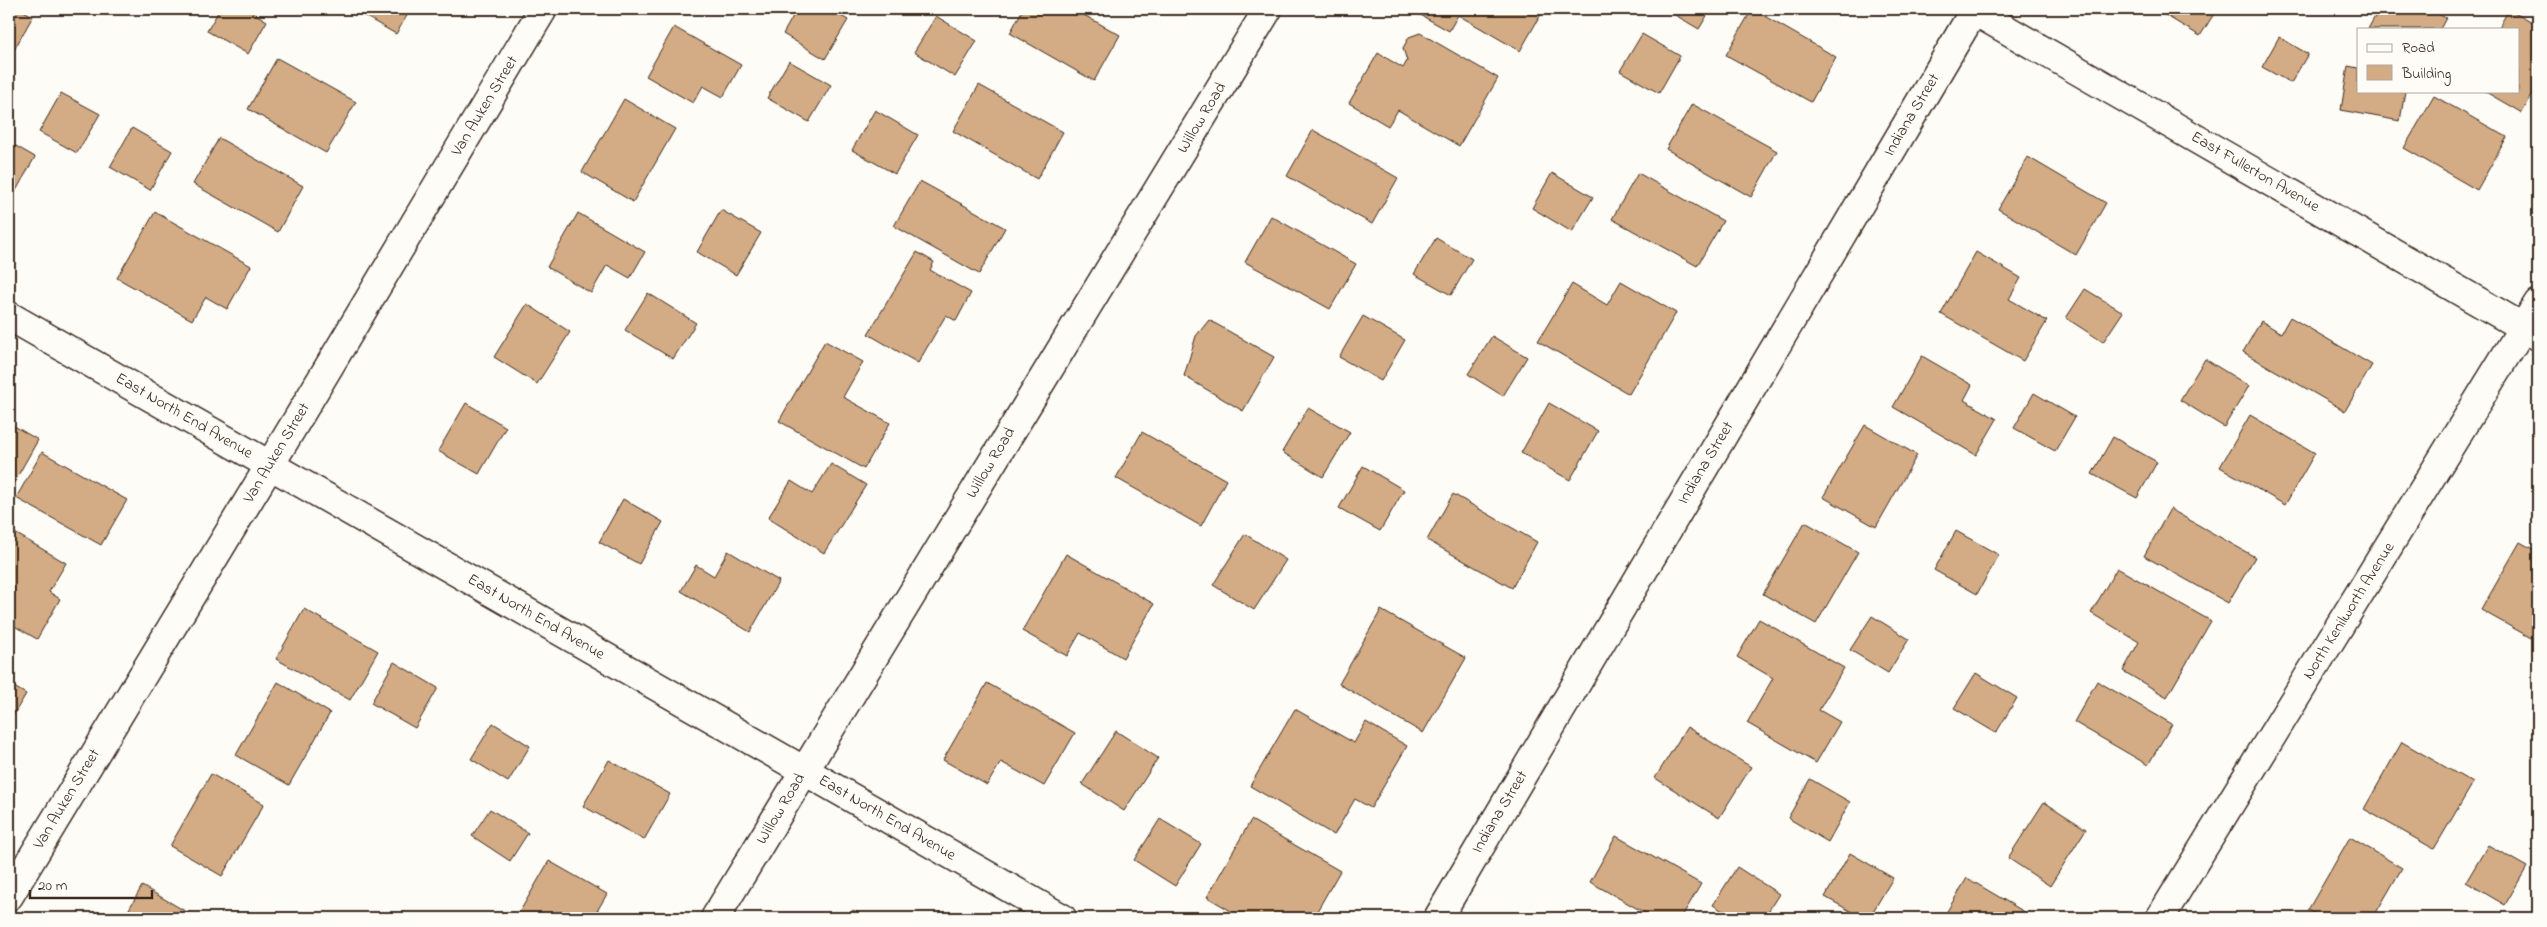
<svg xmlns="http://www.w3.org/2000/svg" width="2547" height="927" viewBox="0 0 2547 927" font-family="'Indie Flower',sans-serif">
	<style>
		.building { fill: #d3ab84; stroke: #3b2a1e }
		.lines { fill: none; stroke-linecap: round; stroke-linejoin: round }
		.minor-casing { stroke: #3b2a1e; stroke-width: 31 }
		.minor { stroke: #fdfcf7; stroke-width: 28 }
		.labels { text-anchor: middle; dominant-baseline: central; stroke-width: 5; stroke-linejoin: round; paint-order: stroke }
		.street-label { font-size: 16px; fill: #3b2a1e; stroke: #fdfcf7 }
	</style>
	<rect width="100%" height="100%" fill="#fdfcf7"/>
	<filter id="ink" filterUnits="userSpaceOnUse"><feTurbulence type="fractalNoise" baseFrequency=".02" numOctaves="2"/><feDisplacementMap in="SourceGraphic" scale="10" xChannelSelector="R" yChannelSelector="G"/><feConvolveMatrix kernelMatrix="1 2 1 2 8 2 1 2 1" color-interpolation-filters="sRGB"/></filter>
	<g filter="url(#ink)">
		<!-- building -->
		<path class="building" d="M9,9H20L33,16L9,59Z
			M220,9H247L267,21L248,54L207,31Z
			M352,9H411L396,34Z
			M797,9H829L848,20L825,59L783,34Z
			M1023,9H1073L1120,35L1094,81L1010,33Z
			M1410,9H1544L1520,51L1458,15L1449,31Z
			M1665,9H1711L1699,29Z
			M1752,9L1836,57L1811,102L1726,55Z
			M2155,9H2217L2200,36Z
			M2379,9H2428L2446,18L2440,29H2368Z
			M2509,9L2538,25V84L2522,113L2484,91H2518V29H2498Z
			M936,16L977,41L955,77L914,52Z
			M674,27L741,65L723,97L703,86L693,103L646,76Z
			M1420,33L1498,78L1459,146L1398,110L1388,126L1349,103L1378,53L1403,68L1407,61L1403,48L1409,37Z
			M1642,34L1680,56L1659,93L1620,71Z
			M2279,37L2308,54L2291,83L2262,67Z
			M277,58L356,102L326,153L248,109Z
			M789,61L831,85L809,122L767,98Z
			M2348,66L2358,68V91H2405L2400,121L2341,110Z
			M979,85L1063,132L1037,179L953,131Z
			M61,93L100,114L77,153L39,132Z
			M2434,96L2507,137L2477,190L2404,148Z
			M624,99L675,129L633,202L582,172Z
			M1692,104L1777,151L1751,197L1666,149Z
			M875,110L918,135L895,174L852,150Z
			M132,128L172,151L150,190L110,167Z
			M1313,130L1398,178L1372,224L1287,176Z
			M219,138L303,186L278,232L193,184Z
			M9,142L35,157L9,203Z
			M2028,157L2106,203L2076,255L1998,209Z
			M1552,173L1593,197L1572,232L1532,208Z
			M1638,173L1723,221L1697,266L1612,219Z
			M920,181L1005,228L979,274L894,226Z
			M721,210L761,233L736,275L697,252Z
			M155,212L251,266L227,309L206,297L192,320L117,278Z
			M578,213L645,252L630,278L607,265L591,293L547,267Z
			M1271,216L1356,264L1330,309L1245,262Z
			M1436,238L1472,259L1451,295L1414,274Z
			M917,252L934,262L930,270L971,293L956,321L946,315L918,363L868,334Z
			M1976,252L2021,278L2009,299L2047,321L2023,361L1941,314Z
			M1621,281L1676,313L1629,394L1538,341L1572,284L1607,305Z
			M2085,289L2123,312L2103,342L2066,318Z
			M648,293L696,323L673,359L625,330Z
			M527,304L570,332L537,384L494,357Z
			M1363,316L1405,340L1381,381L1339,357Z
			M2290,317L2372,365L2345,411L2243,352L2261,321L2281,333Z
			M1209,320L1274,357L1243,411L1184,376L1196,336Z
			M1492,336L1527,357L1503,396L1468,374Z
			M825,341L863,362L843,397L890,423L864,469L779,421Z
			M1922,356L1972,385L1964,400L1997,419L1976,455L1893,407Z
			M2205,359L2249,386L2224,427L2180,400Z
			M2034,393L2075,417L2055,451L2014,428Z
			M466,403L506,427L479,474L438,451Z
			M1549,403L1598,431L1570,480L1521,453Z
			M1308,408L1350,432L1323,477L1282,452Z
			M2250,415L2315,453L2285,505L2220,467Z
			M9,423L38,440L12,486L9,485Z
			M1865,425L1917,455L1876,527L1823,497Z
			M1142,432L1226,480L1201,526L1116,478Z
			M2113,437L2157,462L2137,498L2092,474Z
			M42,452L127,500L101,545L16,498Z
			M831,464L866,485L824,553L768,518L791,481L812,494Z
			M1363,466L1404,490L1380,531L1339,508Z
			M1453,494L1537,542L1512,588L1427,540Z
			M623,499L663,522L639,564L599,542Z
			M2170,509L2255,557L2228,603L2144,556Z
			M1805,522L1858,552L1816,624L1763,594Z
			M1956,531L1999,555L1977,594L1934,570Z
			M15,533L66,563L49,592L60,599L37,639L9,623V544Z
			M1245,534L1286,560L1254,610L1213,585Z
			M2520,542L2538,552V624L2531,638L2481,610Z
			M728,551L779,581L750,632L681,591L696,565L714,576Z
			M1066,554L1154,604L1123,658L1080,633L1067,656L1022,631Z
			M2117,568L2211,621L2167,697L2123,671L2139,642L2091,613Z
			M304,609L378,651L350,700L276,659Z
			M1381,610L1466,658L1423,733L1339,684Z
			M1872,616L1909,639L1888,673L1850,650Z
			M1759,619L1844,668L1819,710L1840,722L1816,763L1747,723L1773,678L1737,657Z
			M394,662L438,688L415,728L371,703Z
			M1976,673L2017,698L1996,733L1954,708Z
			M2097,681L2172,724L2148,765L2074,722Z
			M278,682L330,713L289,785L236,755Z
			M987,683L1075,733L1044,786L1001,762L987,785L943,760Z
			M9,684L26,694L9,722Z
			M1295,709L1354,743L1366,722L1407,746L1371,808L1355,799L1334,835L1250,786Z
			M493,723L530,746L508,782L471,759Z
			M1687,727L1751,767L1719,818L1655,778Z
			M1116,731L1158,758L1124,811L1082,784Z
			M2402,742L2473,783L2434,849L2364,809Z
			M609,760L670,794L644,840L583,806Z
			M211,774L264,804L222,876L170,846Z
			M1810,779L1850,802L1828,842L1788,818Z
			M2044,802L2086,829L2050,886L2008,858Z
			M490,809L528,833L510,861L472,836Z
			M1160,819L1201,844L1175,886L1134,860Z
			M1251,820L1340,871L1313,918H1243L1207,897Z
			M1616,836L1701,884L1681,918H1654L1590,882Z
			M2350,837L2402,868L2373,918H2323L2308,910Z
			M2488,845L2527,867L2505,905L2466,882Z
			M1850,853L1893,878L1869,918H1863L1825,897Z
			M549,861L607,894L593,918H528L519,913Z
			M1737,867L1779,894L1764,918H1734L1713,905Z
			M1967,878L2033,917V918H1943Z
			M142,886L197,918H124Z
			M853,910L868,918H848Z
			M1821,913L1830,918H1818Z"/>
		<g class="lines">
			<defs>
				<path id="minor" d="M1971,9L2538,336
					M9,316L1062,918
					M9,896L270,465L543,9
					M715,918L1268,9
					M1438,918L1975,9
					M2160,918L2538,303"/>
			</defs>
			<!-- minor casing -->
			<use href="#minor" class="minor-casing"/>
			<!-- minor -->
			<use href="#minor" class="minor"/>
		</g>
	</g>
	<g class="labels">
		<!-- street labels -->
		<g class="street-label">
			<text transform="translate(485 106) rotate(-59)">Van Auken Street</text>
			<text transform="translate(1912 115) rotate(-59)">Indiana Street</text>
			<text transform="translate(1202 118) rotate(-59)">Willow Road</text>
			<text transform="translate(2255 172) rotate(30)">East Fullerton Avenue</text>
			<text transform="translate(184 416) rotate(30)">East North End Avenue</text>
			<text transform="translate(277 453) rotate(-59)">Van Auken Street</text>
			<text transform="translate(991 463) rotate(-59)">Willow Road</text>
			<text transform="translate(1706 463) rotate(-59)">Indiana Street</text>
			<text transform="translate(2349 611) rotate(-58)">North Kenilworth Avenue</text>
			<text transform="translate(536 617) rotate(30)">East North End Avenue</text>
			<text transform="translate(67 799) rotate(-59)">Van Auken Street</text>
			<text transform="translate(781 809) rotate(-59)">Willow Road</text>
			<text transform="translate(1500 812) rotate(-59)">Indiana Street</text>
			<text transform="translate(887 818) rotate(30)">East North End Avenue</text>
		</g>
	</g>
	<!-- margin -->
	<rect width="2547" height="927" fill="none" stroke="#fdfcf7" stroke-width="30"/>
	<rect x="15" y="15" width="2517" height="897" fill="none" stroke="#3b2a1e" stroke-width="2" filter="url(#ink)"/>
	<!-- legend -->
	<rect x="2357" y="28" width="162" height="65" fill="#fdfcf7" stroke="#afa8a0"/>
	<rect x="2367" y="44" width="25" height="8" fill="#fdfcf7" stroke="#afa8a0"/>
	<text x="2402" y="52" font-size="15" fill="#3b2a1e">Road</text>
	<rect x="2367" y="65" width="25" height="15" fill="#d3ab84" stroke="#afa8a0"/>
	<text x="2402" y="78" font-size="15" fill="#3b2a1e">Building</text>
	<!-- scale -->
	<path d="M30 890v8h122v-8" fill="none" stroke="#3b2a1e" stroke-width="2.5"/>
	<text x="38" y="890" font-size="15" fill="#3b2a1e" stroke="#fdfcf7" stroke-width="4" paint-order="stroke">20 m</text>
</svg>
